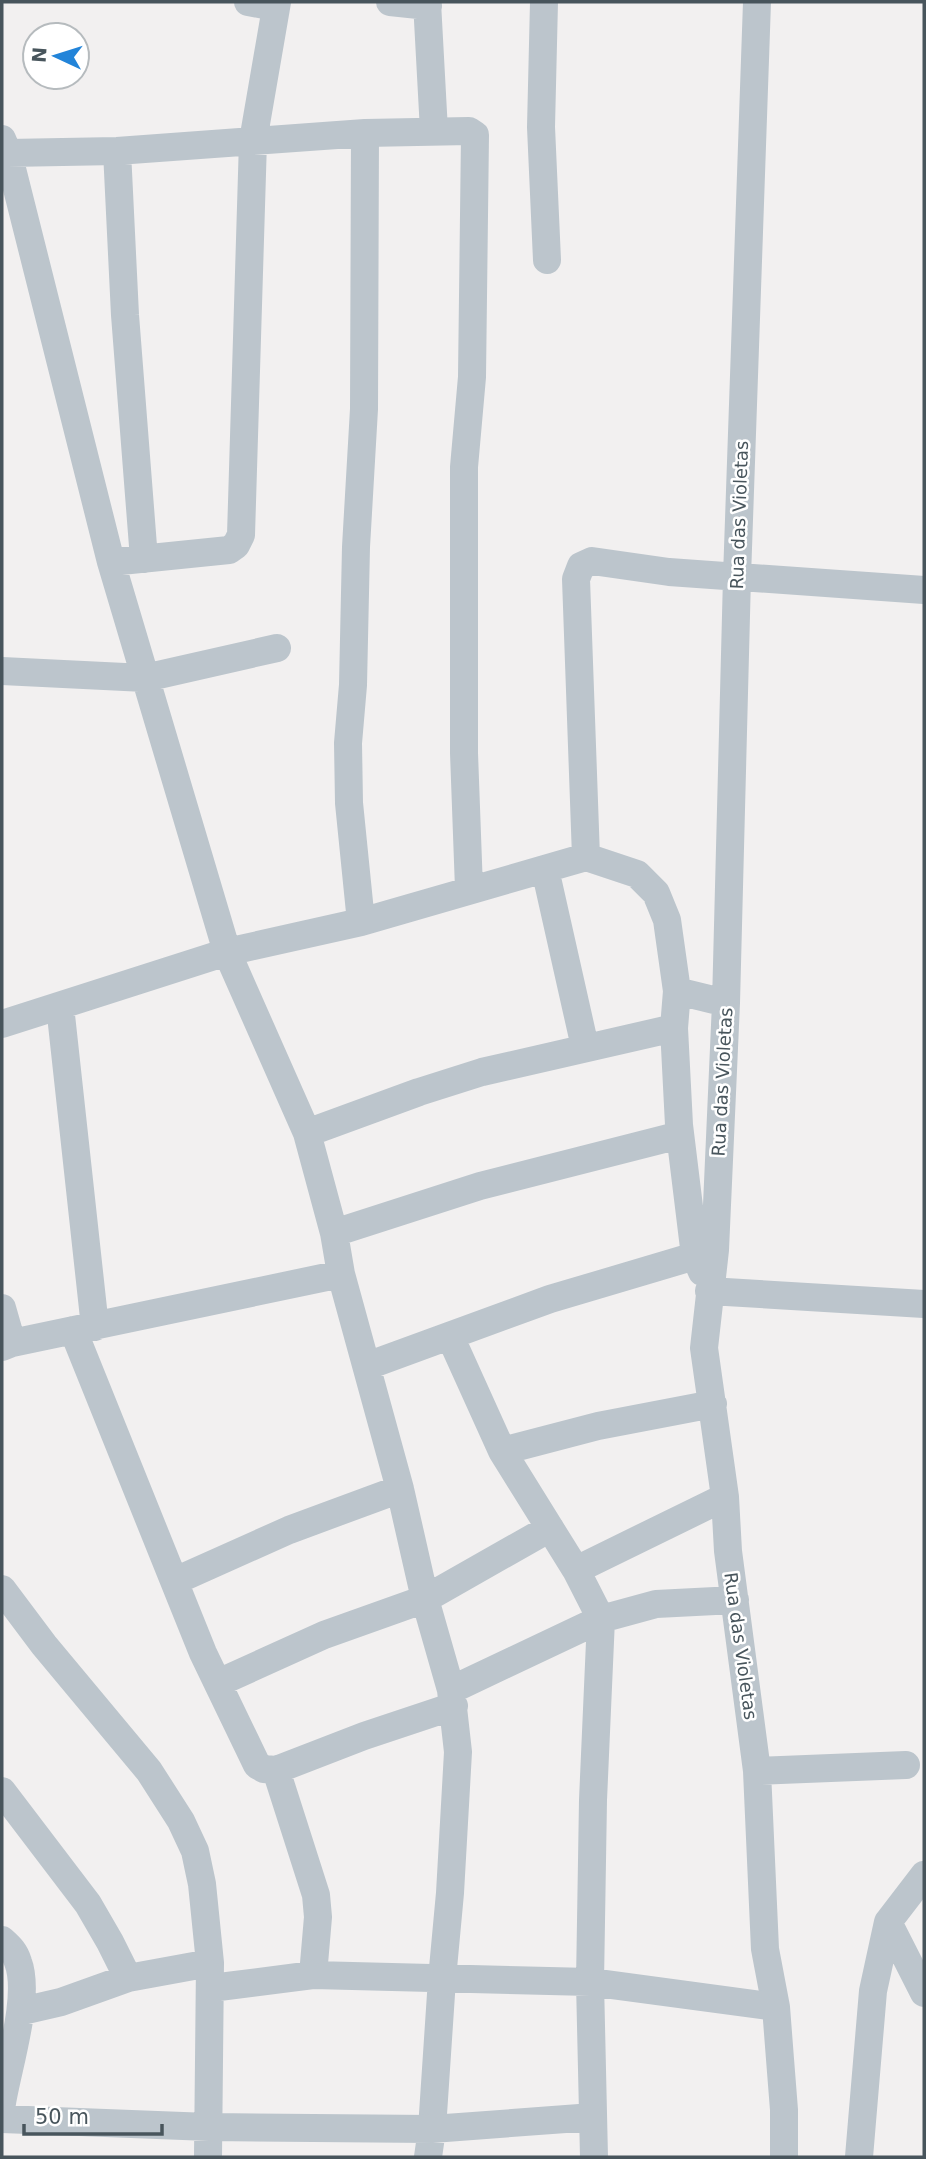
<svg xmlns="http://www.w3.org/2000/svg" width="926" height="2159" viewBox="0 0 926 2159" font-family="'DejaVu Sans',sans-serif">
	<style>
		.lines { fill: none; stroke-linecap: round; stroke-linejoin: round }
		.minor { stroke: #bcc5cc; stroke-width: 28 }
		.labels { text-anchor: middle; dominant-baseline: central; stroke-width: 5; stroke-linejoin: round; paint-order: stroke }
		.street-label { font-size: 18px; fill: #48555c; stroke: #fff }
	</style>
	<rect width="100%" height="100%" fill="#f2f0f0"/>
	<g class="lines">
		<!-- minor -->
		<path class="minor" d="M248,2L275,7
			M390,2L428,6
			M427,2L434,131
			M544,2L541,127L547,260
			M757,2L737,577L726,1003L715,1250L704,1348L725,1497L728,1551L757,1771L765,1949L776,2007L780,2059L784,2110V2157
			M2,139L8,153L111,562L227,952L307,1133L334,1233L341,1274L400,1489L425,1599L451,1690L458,1752L450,1893L442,1979L432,2129L428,2157
			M117,151L125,315L144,559
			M8,153L117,151L365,133L469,131L475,135L472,377L464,467V753L469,889
			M111,562L229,550L236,545L241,535L253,141L277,2
			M2,671L145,678L277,648
			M586,857L576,579L581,566L592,561L669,572L924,590
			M545,869L585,1047
			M361,922L349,803L348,743L353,685L356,547L364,409L365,133
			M677,991L726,1003
			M60,1006L95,1327
			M2,1024L227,952L361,922L586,857L637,874L656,893L667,920L677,991L674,1028L679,1125L695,1256L715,1250
			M307,1133L419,1092L482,1072L674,1028
			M334,1233L480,1186L680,1135
			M709,1291L924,1304
			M2,1308L12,1343
			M73,1330L203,1653L257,1765L264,1769L276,1770
			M450,1336L502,1451L576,1570L601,1619L593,1800L590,1982L594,2157
			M2,1347L12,1343L341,1274
			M367,1366L550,1299L695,1256L702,1272
			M502,1451L598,1426L713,1404
			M576,1570L725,1497
			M175,1581L289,1530L400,1489
			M2,1589L44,1645L149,1771L181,1821L195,1851L202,1884L210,1963L208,2157
			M218,1683L324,1635L425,1599L550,1528
			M451,1690L601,1619L656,1604L735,1600
			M757,1771L906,1765
			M2,1791L88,1904L110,1942L128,1978
			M888,1922L924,1993
			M2,1940C10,1947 15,1952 18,1962C31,1996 8,2066 2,2103
			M313,1975L318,1917L316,1895L276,1770L364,1736L454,1706
			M211,1988L313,1975L590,1982L776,2007
			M22,2011L61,2002L128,1978L210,1963
			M2,2119L209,2127L432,2129L593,2117
			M859,2157L873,1991L888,1922L924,1875"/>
	</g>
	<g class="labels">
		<!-- street labels -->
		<g class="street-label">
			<text transform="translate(739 515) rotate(-88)">Rua das Violetas</text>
			<text transform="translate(722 1082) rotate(-87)">Rua das Violetas</text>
			<text transform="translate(741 1646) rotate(82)">Rua das Violetas</text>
		</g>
	</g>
	<!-- border -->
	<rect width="926" height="2159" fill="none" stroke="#48555c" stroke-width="7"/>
	<!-- north arrow -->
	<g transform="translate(56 56) rotate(274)"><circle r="33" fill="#ffffff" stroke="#b6bbbe" stroke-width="2"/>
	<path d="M0-5L12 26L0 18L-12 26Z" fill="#2284d9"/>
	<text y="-10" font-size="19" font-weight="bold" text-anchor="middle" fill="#48555c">N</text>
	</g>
	<!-- scale -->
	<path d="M24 2124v10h138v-10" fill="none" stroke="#48555c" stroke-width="3.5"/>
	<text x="35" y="2124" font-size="21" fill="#48555c" stroke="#ffffff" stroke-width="5" paint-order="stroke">50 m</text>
</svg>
